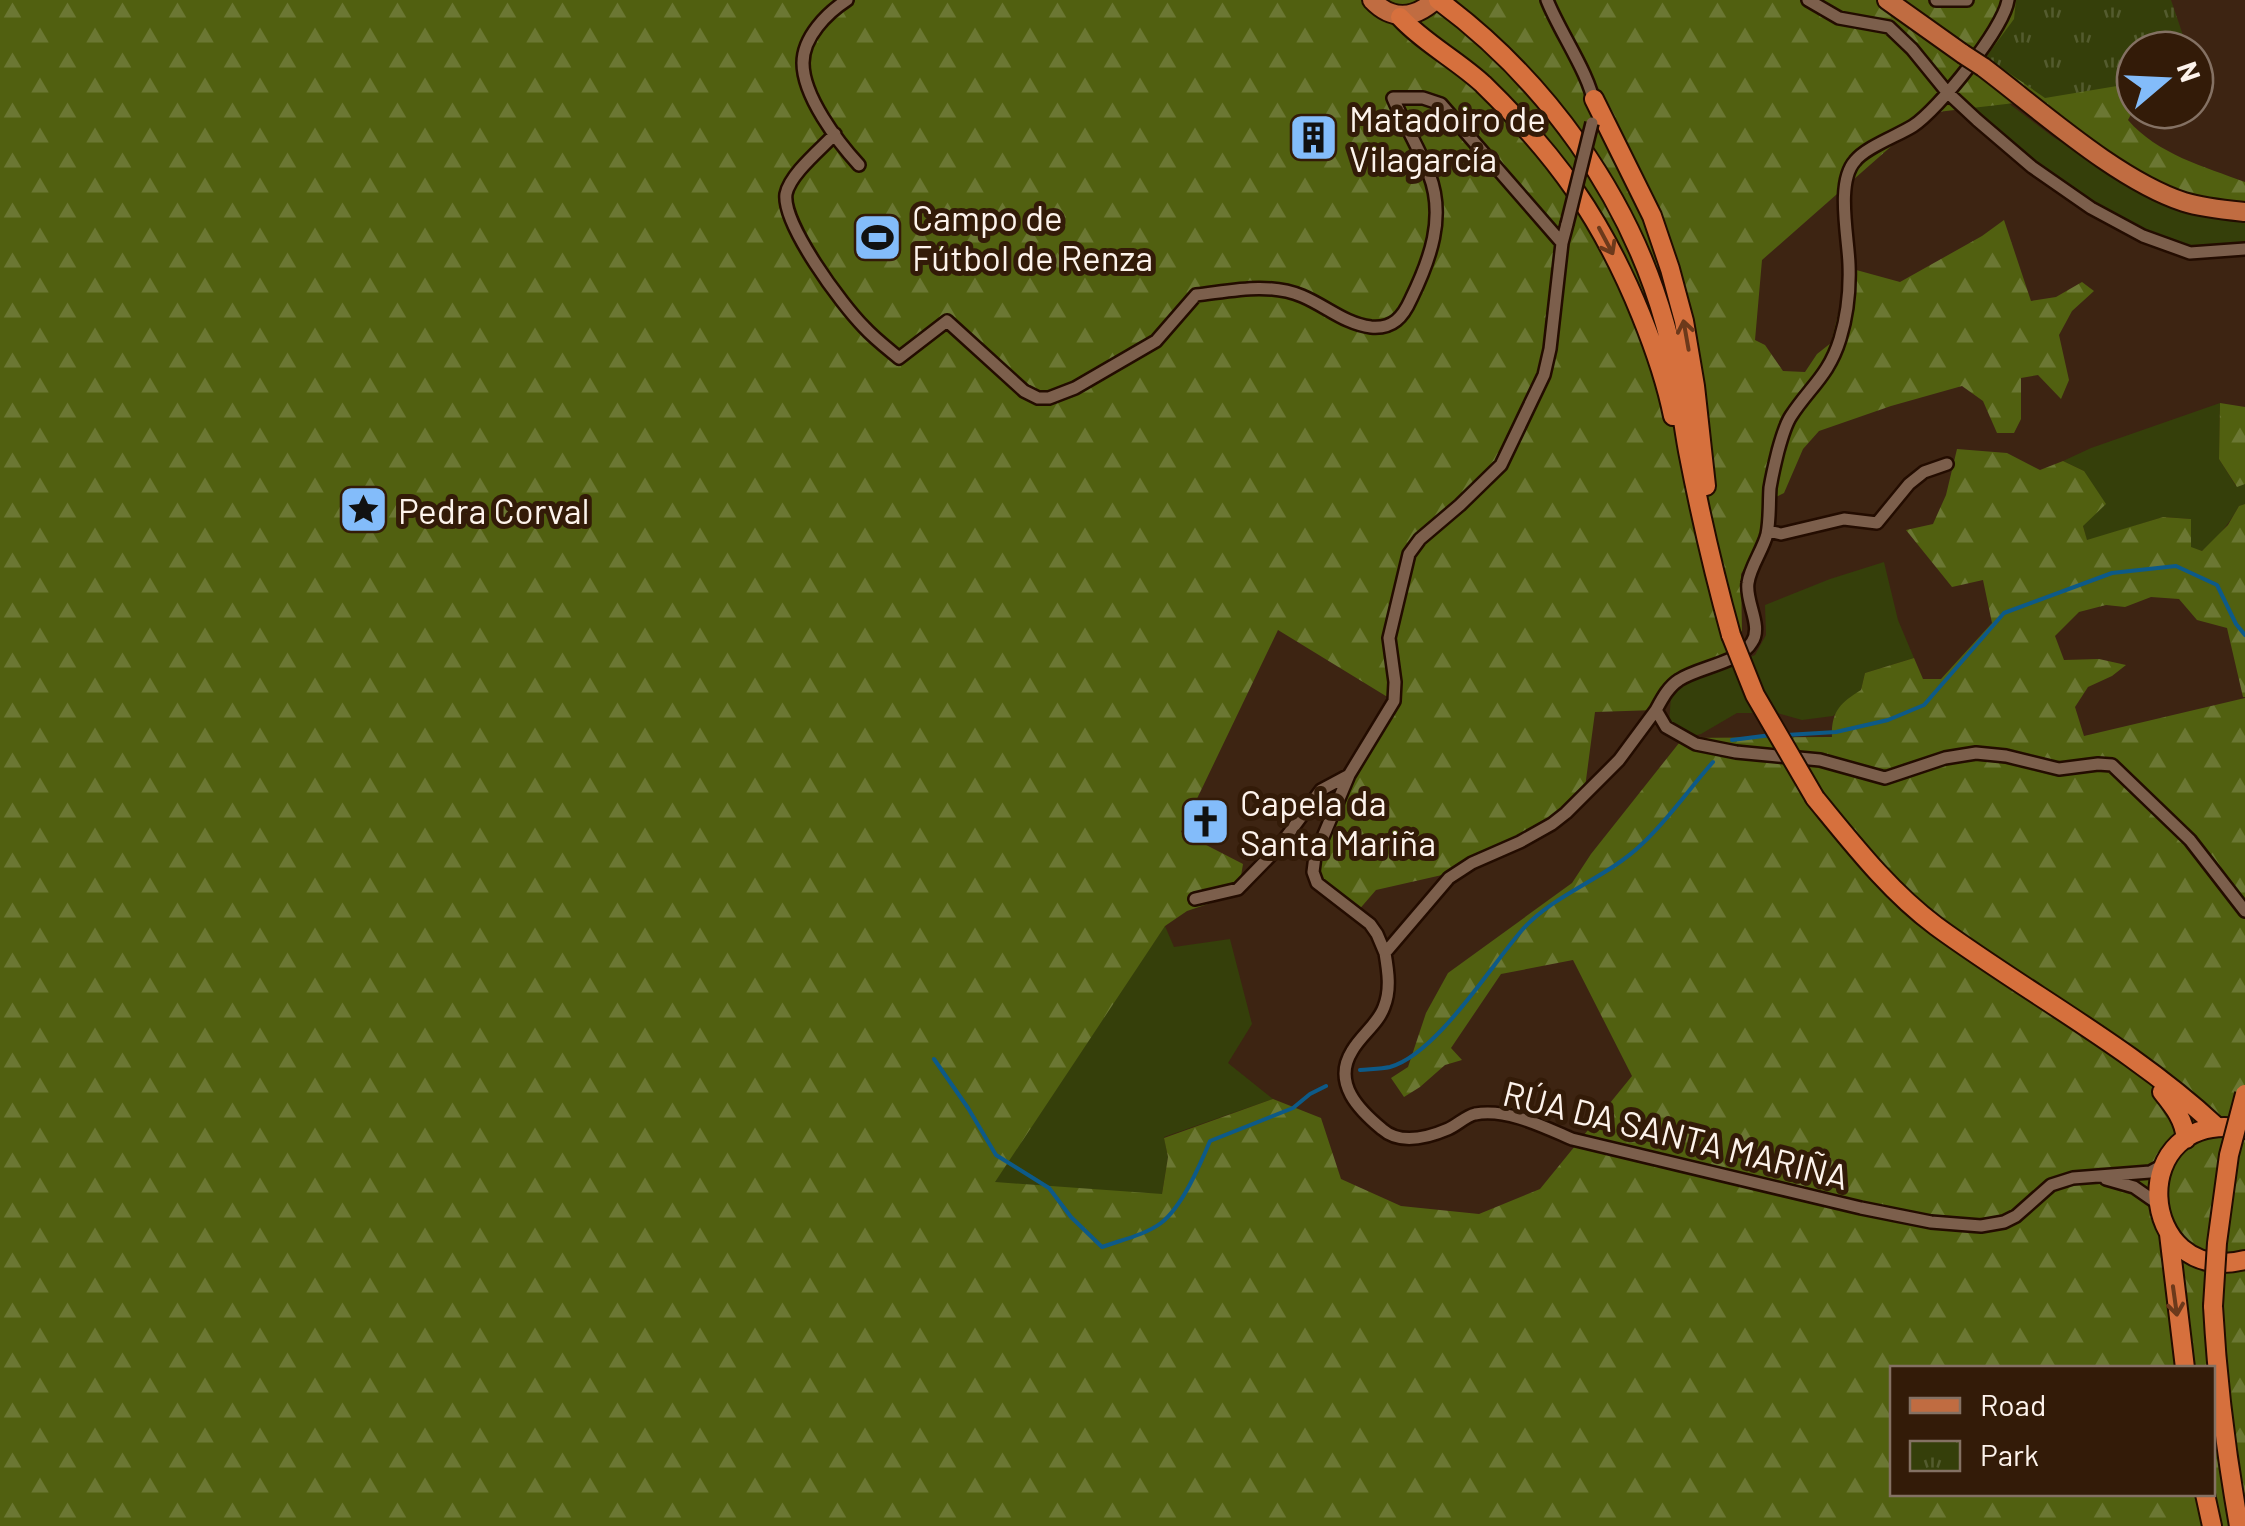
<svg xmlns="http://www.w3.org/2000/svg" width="2245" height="1526" viewBox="0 0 2245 1526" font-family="Barlow,sans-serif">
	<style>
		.green { fill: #353f0a }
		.forest { fill: url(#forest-firs); fill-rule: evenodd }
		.park { fill: url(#park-tufts) }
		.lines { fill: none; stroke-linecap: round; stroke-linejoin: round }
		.stream { stroke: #0d5a88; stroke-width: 4 }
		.minor-casing { stroke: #230c00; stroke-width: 16 }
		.primary-casing { stroke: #230c00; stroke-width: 22 }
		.trunk-casing { stroke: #230c00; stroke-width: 22 }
		.minor { stroke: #7c5f4c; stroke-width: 11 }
		.primary { stroke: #c06c41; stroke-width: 18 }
		.trunk { stroke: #d6703d; stroke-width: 18 }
		.minor-bridge-casing { stroke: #230c00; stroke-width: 16; stroke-linecap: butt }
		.primary-bridge-casing { stroke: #230c00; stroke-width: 22; stroke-linecap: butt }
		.trunk-bridge-casing { stroke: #230c00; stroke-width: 22; stroke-linecap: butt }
		.minor-bridge { stroke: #7c5f4c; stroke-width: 11 }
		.primary-bridge { stroke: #c06c41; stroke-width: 18 }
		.trunk-bridge { stroke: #d6703d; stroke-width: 18 }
		.oneway { stroke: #6c391b }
		.labels { text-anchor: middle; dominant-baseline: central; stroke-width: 10; stroke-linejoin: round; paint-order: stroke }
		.poi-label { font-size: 35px; fill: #fdf3ec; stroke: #331b08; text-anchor: start }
		.street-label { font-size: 35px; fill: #fdf3ec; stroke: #331b08 }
	</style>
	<defs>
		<pattern id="forest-firs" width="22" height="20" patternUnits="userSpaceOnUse" patternTransform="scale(2.5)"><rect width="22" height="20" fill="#516010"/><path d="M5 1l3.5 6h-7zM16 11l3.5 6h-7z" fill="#6b7733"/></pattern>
		<pattern id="park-tufts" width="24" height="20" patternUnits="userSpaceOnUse" patternTransform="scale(2.5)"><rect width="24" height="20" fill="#353f0a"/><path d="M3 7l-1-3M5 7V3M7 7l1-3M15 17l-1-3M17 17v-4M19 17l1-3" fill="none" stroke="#535b2e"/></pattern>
	</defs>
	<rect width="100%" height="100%" fill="#3d2412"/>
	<!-- green -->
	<path class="green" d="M1970,74L2053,137L2135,186L2245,218V248L2169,250L2032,167L1954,92Z
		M2220,403L2219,459L2236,486L2245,484V504L2239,506C2229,524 2218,538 2202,551L2191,548V519L2163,517L2087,541L2083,526L2084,471L2063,461L2091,448Z
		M1884,562L1898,620L1914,658L1865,673L1861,690L1833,716L1802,720L1777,713H1737L1701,734L1683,738L1669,722L1671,697L1682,685L1755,655L1766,635L1765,605L1830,579Z
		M1165,926L1174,947L1230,939L1252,1024L1228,1063L1273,1099L1164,1137L1168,1157L1162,1194L1128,1225L988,1181Z"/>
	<!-- forest -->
	<path class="forest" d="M0,0H2144L2135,50V107L2128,120C2157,154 2205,167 2245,182V203C2217,199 2188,195 2162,183C2120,164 2078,128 2040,100L1929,113L1762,260L1755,340L1765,345L1783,371L1805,372L1817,354L1831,343L1849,268L1900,282L1982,236L2004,220L2031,301L2056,297L2082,282L2094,291L2072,311L2059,335L2069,380L2061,399L2038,375L2021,378V419L2014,433H1997L1983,401L1962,386L1891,406L1819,431L1803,449L1784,493L1770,500L1761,542L1741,574L1742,633L1728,642L1726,660L1679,680L1656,710L1595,712L1584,795L1520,842L1442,875L1376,890L1357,912L1313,872L1349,775L1394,701L1278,630L1181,832L1243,864L1238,894L1187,911L1165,926L995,1182L1162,1194L1168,1157L1164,1138L1273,1099L1321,1118L1341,1179L1401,1206L1479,1214L1540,1189L1632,1076L1573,960L1501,974L1451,1048L1462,1060L1445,1065L1420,1087L1404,1097L1391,1078L1408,1067L1426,1013L1448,973L1572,883L1591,854L1683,738L1832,737C1831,712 1840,703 1861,690L1865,673L1914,658L1923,679H1941L1992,623L1983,580L1952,587L1906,530L1933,524L1946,495L1957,449L2007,453L2040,470L2063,461L2084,471L2106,504L2083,526L2087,540L2163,517L2191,519V547L2202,551L2228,525L2239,506L2245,504V697H2243L2227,628L2197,620L2179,599L2151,597L2125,607L2106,605L2079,612L2055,636L2064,660L2099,659L2126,665L2112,676L2088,687L2075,707L2084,736L2245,698V1526H0ZM1892,1368H2212V1494H1892Z
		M2220,403L2245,407V484L2237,487L2219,459Z"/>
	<!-- park -->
	<path class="park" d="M2016,0H2171L2188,50H2135V83L2045,98L1986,57L2014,19Z"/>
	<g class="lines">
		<!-- stream -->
		<path class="stream" d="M1786,735L1836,732L1888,720L1924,705L2004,613L2112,573L2176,566L2217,585L2236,624L2245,635
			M1732,740L1771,735
			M934,1059L968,1108L996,1155L1049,1188L1071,1217L1102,1247C1121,1240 1145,1235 1161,1223C1182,1207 1200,1165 1210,1141L1293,1108L1310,1094L1326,1086
			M1360,1070C1370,1069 1381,1069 1390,1067C1437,1054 1491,965 1523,929C1556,893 1607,878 1642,844C1668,820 1689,789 1713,762"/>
		<defs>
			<path id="minor" d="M847,0C827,13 803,37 803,63C803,96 837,141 859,165
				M1547,0C1559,31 1590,75 1594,104
				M1808,0L1839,18L1889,27L1912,49L1947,92L1977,120L2032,167L2091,208L2143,236L2190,253L2245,249
				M1936,0H1967
				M2008,0C2004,28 1938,110 1913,126C1897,136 1866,147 1855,161C1836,182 1848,236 1849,264C1850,289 1847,316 1840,339C1829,375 1810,387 1791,416C1785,425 1781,440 1778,451C1775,463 1772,476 1770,488C1769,503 1770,519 1767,534C1763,550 1750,567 1748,583C1745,602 1763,626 1752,642C1740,663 1698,667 1679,680C1668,687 1662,699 1656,710L1666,727L1696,744L1736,752L1820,760L1885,778L1945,758L1976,753L2006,756L2059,769L2098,764L2112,765L2190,840L2245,911
				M835,134C821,149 790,174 786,194C782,224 842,305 864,327C874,338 887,348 899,358L947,321L1024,391L1038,398H1049L1075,388L1156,341L1196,295C1231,291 1268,282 1302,296C1326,306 1345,324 1371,327C1393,329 1403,317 1411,299C1430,260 1446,217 1429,174C1419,148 1404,124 1393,98H1423L1441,104L1562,243
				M1567,224L1562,243L1550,349L1544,375L1501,465L1460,505L1420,539L1409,554L1389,638L1395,682L1394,701L1349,775L1315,856L1313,872L1317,883L1370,924L1377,934L1385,953L1449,878L1472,863L1520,842L1552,824L1566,813L1619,760L1656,710
				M1768,531L1781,534L1844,519L1877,523L1909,484L1924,472L1947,464
				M1195,899L1238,889L1278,848L1321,790L1349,775
				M1385,953C1388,971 1391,990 1384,1007C1378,1024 1361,1035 1352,1051C1332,1083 1359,1110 1382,1129C1400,1145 1427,1138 1448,1129C1457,1125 1466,1116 1475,1114C1507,1108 1544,1127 1572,1139L1861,1208L1931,1222L1981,1226L2004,1222L2016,1216L2051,1185L2073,1178L2150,1172L2163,1165
				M2106,1179L2134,1187L2157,1203"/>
			<path id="primary" d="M1372,0C1392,21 1414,19 1435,0
				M1887,0L1963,54
				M1983,67C2040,110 2117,180 2184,202C2203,208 2225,210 2245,212"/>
			<path id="trunk" d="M1438,0C1545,79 1629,195 1665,324C1677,365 1680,408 1688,451C1700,513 1714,574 1731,635
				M1400,17C1424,43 1457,60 1483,84C1557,156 1602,219 1641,315C1654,347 1666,381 1673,416
				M1594,99L1652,216L1670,269L1684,321L1695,386L1706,486
				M1815,798C1852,843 1889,891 1936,926C2029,994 2132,1048 2216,1126
				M2162,1092C2174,1107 2184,1119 2186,1139
				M2245,1129C2123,1107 2136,1288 2245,1260
				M2169,1234L2185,1368
				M2213,1306C2217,1380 2226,1453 2239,1526
				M2205,1494L2212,1526"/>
		</defs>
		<!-- minor casing -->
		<use href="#minor" class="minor-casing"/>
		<!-- primary casing -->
		<use href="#primary" class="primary-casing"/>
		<!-- trunk casing -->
		<use href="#trunk" class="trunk-casing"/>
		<!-- minor -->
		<use href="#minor" class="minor"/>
		<!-- primary -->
		<use href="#primary" class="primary"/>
		<!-- trunk -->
		<use href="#trunk" class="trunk"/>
		<defs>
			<path id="minor-bridge" d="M1567,224L1592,123"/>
			<path id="primary-bridge" d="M1963,54L1983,67"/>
			<path id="trunk-bridge" d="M1731,635L1755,695L1815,798
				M2213,1306L2217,1243L2229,1155L2245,1094"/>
		</defs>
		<!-- minor-bridge casing -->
		<use href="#minor-bridge" class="minor-bridge-casing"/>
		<!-- primary-bridge casing -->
		<use href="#primary-bridge" class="primary-bridge-casing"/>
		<!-- trunk-bridge casing -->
		<use href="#trunk-bridge" class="trunk-bridge-casing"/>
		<!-- minor-bridge -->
		<use href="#minor-bridge" class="minor-bridge"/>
		<!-- primary-bridge -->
		<use href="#primary-bridge" class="primary-bridge"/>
		<!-- trunk-bridge -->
		<use href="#trunk-bridge" class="trunk-bridge"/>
	</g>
	<!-- one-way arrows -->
	<defs><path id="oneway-shaft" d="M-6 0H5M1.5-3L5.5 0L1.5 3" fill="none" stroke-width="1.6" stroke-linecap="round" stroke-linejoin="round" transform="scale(2.5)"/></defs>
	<g class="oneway">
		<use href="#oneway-shaft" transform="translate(1606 241) rotate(62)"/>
		<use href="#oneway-shaft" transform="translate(1686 335) rotate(-100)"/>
		<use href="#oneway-shaft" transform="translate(2175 1301) rotate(82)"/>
	</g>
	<!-- icons -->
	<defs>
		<symbol id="building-square" viewBox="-11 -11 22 22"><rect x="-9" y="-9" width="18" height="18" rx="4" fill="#83bcfa" stroke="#331b08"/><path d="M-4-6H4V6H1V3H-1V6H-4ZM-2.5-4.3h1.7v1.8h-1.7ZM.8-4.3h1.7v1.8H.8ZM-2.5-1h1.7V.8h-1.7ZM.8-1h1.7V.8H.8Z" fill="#111"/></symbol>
		<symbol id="stadium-square" viewBox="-11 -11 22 22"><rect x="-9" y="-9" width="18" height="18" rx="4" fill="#83bcfa" stroke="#331b08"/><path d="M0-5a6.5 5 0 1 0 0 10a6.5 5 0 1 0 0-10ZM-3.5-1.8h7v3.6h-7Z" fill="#111"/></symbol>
		<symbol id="sight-square" viewBox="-11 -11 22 22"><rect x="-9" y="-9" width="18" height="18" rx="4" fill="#83bcfa" stroke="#331b08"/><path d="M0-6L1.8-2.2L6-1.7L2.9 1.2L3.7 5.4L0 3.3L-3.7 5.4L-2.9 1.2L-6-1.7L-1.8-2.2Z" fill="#111"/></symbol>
		<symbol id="church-square" viewBox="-11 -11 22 22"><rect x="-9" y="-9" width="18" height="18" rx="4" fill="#83bcfa" stroke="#331b08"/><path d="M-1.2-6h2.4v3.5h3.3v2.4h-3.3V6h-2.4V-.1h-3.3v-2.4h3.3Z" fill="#111"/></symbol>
	</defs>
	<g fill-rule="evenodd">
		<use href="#building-square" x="1286" y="110" width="55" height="55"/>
		<use href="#stadium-square" x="850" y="210" width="55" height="55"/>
		<use href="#sight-square" x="336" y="482" width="55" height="55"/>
		<use href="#church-square" x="1178" y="794" width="55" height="55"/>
	</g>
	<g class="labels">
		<!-- poi labels -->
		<g class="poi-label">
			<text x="1349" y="118">Matadoiro de<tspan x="1349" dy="40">Vilagarcía</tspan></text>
			<text x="912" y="217">Campo de<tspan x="912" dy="40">Fútbol de Renza</tspan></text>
			<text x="398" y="510">Pedra Corval</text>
			<text x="1240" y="802">Capela da<tspan x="1240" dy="40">Santa Mariña</tspan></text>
		</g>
		<!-- street labels -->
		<g class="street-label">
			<text transform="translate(1676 1134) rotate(14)">RÚA DA SANTA MARIÑA</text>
		</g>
	</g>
	<!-- legend -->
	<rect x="1890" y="1366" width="325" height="130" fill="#331b08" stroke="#847163" stroke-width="2.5"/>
	<rect x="1910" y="1398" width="50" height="15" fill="#c06c41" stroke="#847163" stroke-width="2.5"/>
	<text x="1980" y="1416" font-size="30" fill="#fdf3ec">Road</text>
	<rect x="1910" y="1441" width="50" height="30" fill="url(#park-tufts)" stroke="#847163" stroke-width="2.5"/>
	<text x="1980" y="1466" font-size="30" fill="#fdf3ec">Park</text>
	<!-- north arrow -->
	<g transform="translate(2165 80) rotate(71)"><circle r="48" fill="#331b08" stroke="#847163" stroke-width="2.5"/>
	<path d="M0-8L18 38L0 25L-18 38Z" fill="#83bcfa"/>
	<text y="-15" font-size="28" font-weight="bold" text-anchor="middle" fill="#fdf3ec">N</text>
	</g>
</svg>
